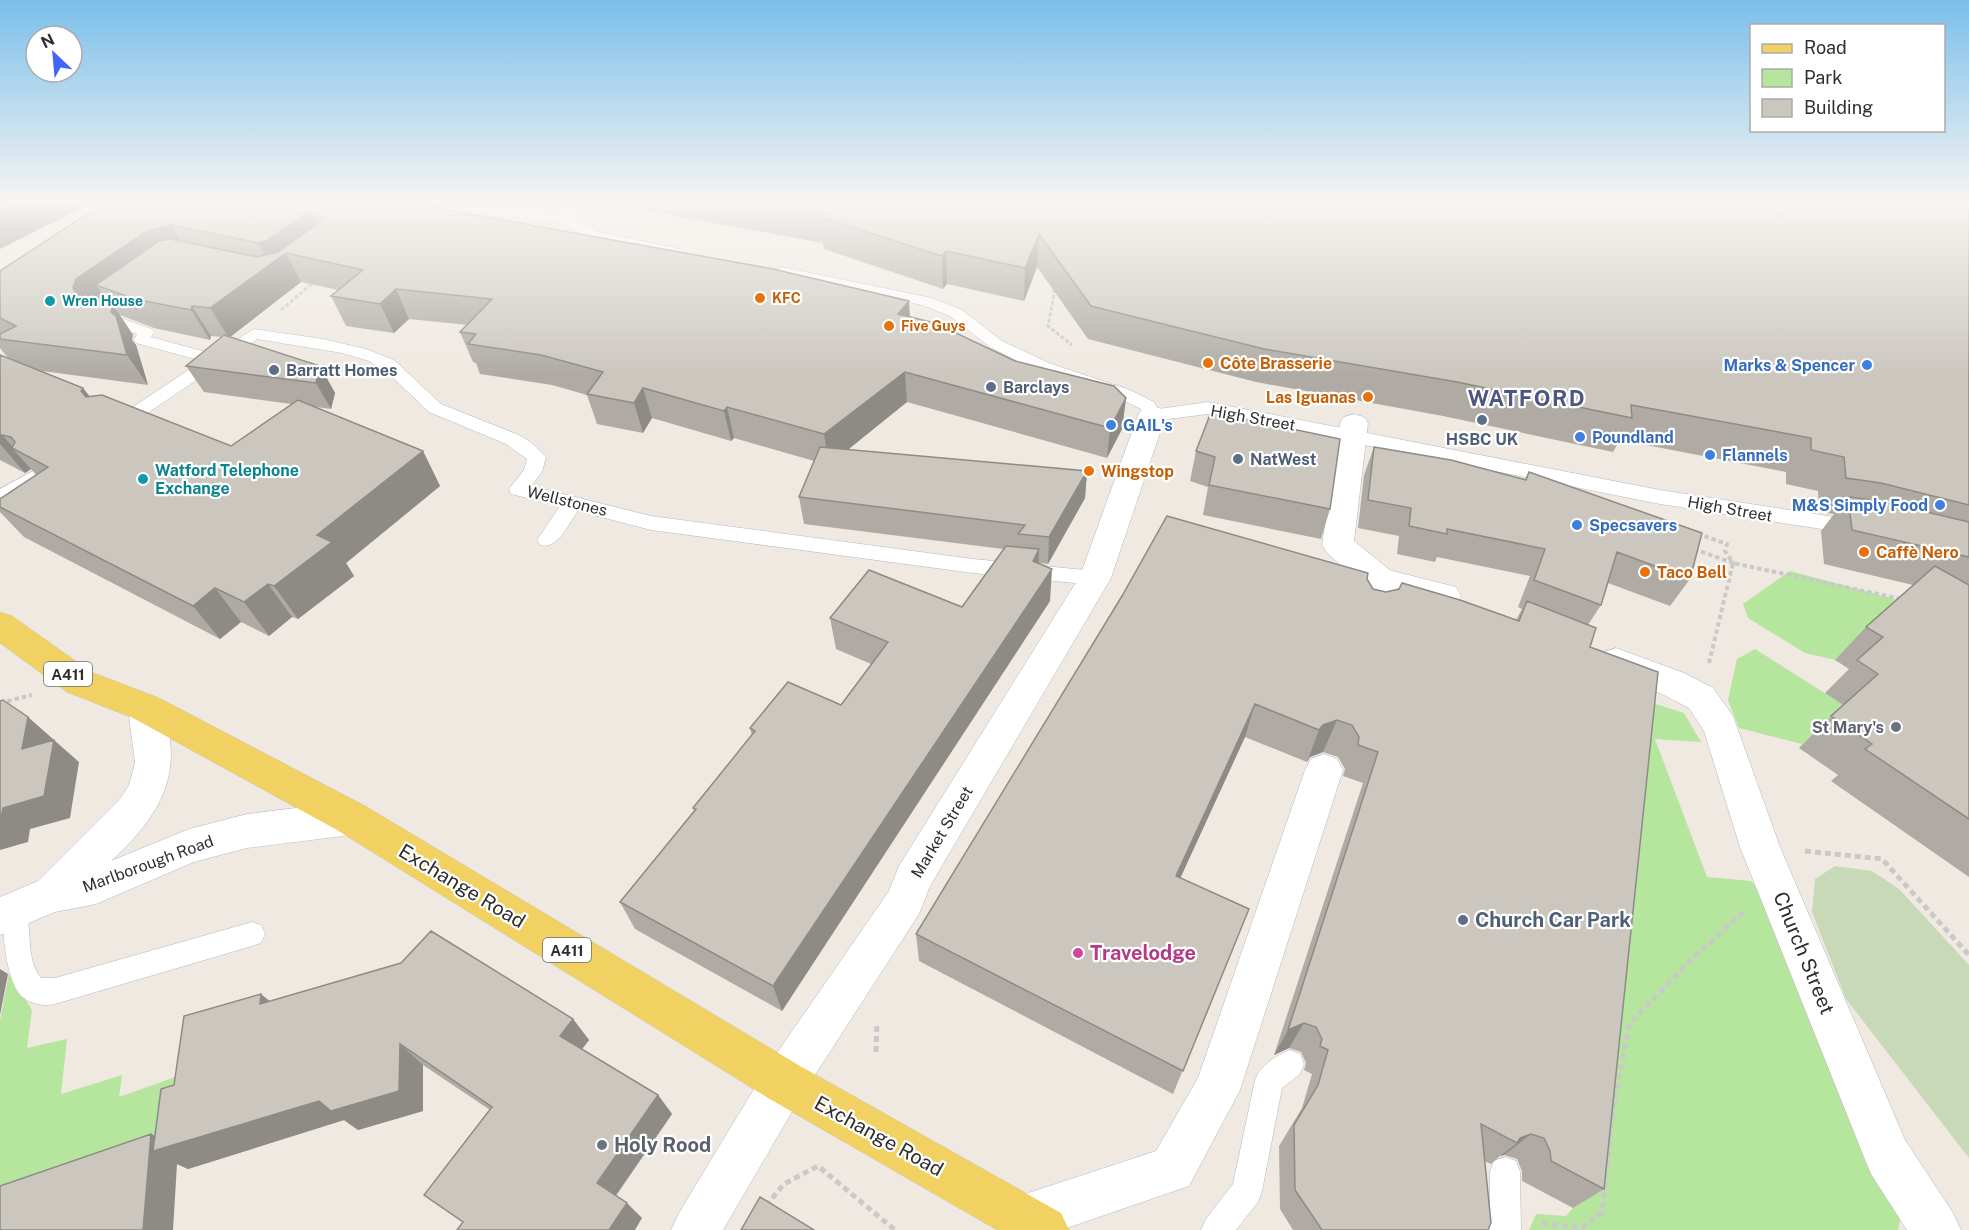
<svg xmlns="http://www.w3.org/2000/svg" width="1969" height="1230" viewBox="0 0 1969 1230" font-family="'Public Sans',sans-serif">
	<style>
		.green { fill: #b6e59e }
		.cemetery { fill: #c8d9b8 }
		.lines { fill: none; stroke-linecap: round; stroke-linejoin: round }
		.service-casing { stroke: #b4b7c1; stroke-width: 1 }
		.pedestrian-casing { stroke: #b4b7c1; stroke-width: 1 }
		.minor-casing { stroke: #b4b7c1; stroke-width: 1 }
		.tertiary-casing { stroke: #b4b7c1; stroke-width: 1 }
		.primary-casing { stroke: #c9c9c9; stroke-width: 1 }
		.path-far2 { stroke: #c9c9c9; stroke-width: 3; stroke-dasharray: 4 2; stroke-linecap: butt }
		.path-far1 { stroke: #c9c9c9; stroke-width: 4; stroke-dasharray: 4.5 3; stroke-linecap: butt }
		.path { stroke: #c9c9c9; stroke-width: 5; stroke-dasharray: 6 4; stroke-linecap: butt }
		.service { fill: #fff; fill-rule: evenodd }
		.pedestrian { fill: #fff; fill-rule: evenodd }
		.minor { fill: #fff; fill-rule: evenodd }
		.tertiary { fill: #fff; fill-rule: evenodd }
		.primary { fill: #f2d163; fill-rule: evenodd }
		.wall { fill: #afaba4; fill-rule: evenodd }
		.shaded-wall { fill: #8e8b86 }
		.building { fill: #cbc7bf; stroke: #8e8b86; stroke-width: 1.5 }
		.food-dot { fill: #e8710a; stroke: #fff; stroke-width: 2 }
		.culture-dot { fill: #0f9aa8; stroke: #fff; stroke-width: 2 }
		.shop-dot { fill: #3f7fe0; stroke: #fff; stroke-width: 2 }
		.service-dot { fill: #5c6f8a; stroke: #fff; stroke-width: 2 }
		.worship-dot { fill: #6b7280; stroke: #fff; stroke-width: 2 }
		.hotel-dot { fill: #d1479c; stroke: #fff; stroke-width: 2 }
		.labels { text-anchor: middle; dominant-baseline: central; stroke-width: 4.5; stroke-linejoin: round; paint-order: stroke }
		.far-food-label { font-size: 14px; font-weight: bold; fill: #c56008; stroke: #fff; text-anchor: start }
		.far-culture-label { font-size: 14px; font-weight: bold; fill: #0d838f; stroke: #fff; text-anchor: start }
		.shield { fill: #fff; stroke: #6d6d6d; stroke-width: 1.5 }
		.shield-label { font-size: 15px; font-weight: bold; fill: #2e2e2e }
		.food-label { font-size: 16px; font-weight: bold; fill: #c56008; stroke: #fff; text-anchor: start }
		.shop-label { font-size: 16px; font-weight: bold; fill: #366cbe; stroke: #fff; text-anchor: start }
		.service-label { font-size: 16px; font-weight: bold; fill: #4e5e75; stroke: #fff; text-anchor: start }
		.street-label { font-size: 16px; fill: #2e2e2e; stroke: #fff }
		.culture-label { font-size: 16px; font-weight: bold; fill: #0d838f; stroke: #fff; text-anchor: start }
		.worship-label { font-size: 16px; font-weight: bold; fill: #5b616d; stroke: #fff; text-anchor: end }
		.near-street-label { font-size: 20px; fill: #2e2e2e; stroke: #fff }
		.near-service-label { font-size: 20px; font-weight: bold; fill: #4e5e75; stroke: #fff; text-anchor: start }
		.near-hotel-label { font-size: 20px; font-weight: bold; fill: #b23c85; stroke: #fff; text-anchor: start }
		.near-worship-label { font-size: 20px; font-weight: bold; fill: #5b616d; stroke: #fff; text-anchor: start }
		.district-label { font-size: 22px; font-weight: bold; letter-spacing: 1.5px; fill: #4d5680; stroke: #fff }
	</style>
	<rect width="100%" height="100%" fill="#efe9e1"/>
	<!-- green -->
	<path class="green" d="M1790,571L1917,605L1863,635L1835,660L1805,653L1748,618L1743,604Z
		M1755,649L1845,706L1799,748L1802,744L1739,728L1728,700L1737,659Z
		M1653,703L1684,713L1701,742L1655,739L1707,877L1751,881L1779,910L1903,1208L1898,1230H1529L1536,1214L1566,1216L1573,1208Z
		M9,973L32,1010L27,1048L67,1039L61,1094L122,1075L119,1097L212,1064L190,1150L0,1224V1020Z"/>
	<!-- cemetery -->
	<path class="cemetery" d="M1835,866L1872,871L1899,889L1969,965V1158L1846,999L1812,912L1815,879Z"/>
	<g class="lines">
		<defs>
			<path id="service" d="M407,203H439L563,212L568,203H582L574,218L599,232L680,249L687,253L680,257L589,239L560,221L436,211L409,206Z
				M782,267L932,298L962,310L1002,341L1049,363L1130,390L1154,402L1158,409L1208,402L1660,490L1854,520L1861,522L1864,527L1861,532L1854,534L1660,504L1208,414L1152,421L1146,419L1141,409L1118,398L1037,371L990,347L950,316L922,305L777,275L774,272L777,269Z
				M104,310L110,312L112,315L152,329L154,332L151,337L213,354L254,329L323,339L366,349L394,360L441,404L519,435L532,443L546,457L542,472L531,486L651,516L973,559L1095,571L1102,573L1105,578L1102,583L1095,585L973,573L651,530L578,511C568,524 558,550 540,545L537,540L560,506L511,494L509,489L524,470L527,459L506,444L429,412L388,373L369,361L342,353L257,339L124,429H112L109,425L112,421L202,361L136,343L134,340L137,334L98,321L96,315Z
				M33,471L40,473L42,477L40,481L0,505V489Z
				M14,898L23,901C34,925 24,958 41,978H55L252,922L261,925L265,934L261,943L252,946L55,1004C44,1006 33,1005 24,998C5,985 0,920 5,901Z
				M1290,1050L1300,1054L1304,1064L1300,1074L1282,1088L1262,1191L1258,1202L1236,1230H1201L1206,1219L1233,1184L1255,1080C1261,1065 1275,1056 1290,1050Z
				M1505,1157L1516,1161L1520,1172L1521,1230H1489L1490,1172L1494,1161Z"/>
			<path id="pedestrian" d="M1354,414L1364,417L1368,423L1354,541L1392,572L1397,580L1392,588C1367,596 1346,568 1327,553L1322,545L1340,423L1344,417Z"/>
			<path id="minor" d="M1152,406L1162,409L1166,415L1111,578L930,886L919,914L800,1098L723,1230H671L679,1213L768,1066L889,891L899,866L1080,576L1138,415L1142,409Z
				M1381,568L1456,587L1461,596L1456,605L1445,608L1393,595L1384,621L1372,624L1360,621L1356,612L1370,572Z
				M1616,648L1684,673L1713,688L1733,716L1780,847L1905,1140L1953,1213L1961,1230H1907L1871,1174L1864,1157L1740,847L1704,731L1689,708L1660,693L1604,670L1599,661L1604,652Z
				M1324,754L1337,759L1343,770L1240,1090L1189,1186L1061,1230H1005L1000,1217L1007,1200L1156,1151L1198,1078L1305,770L1311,759Z"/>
			<path id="tertiary" d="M146,694L159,698C164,709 166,721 169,733C179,788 149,826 111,861L189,829L247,814L351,801L365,806L370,818L365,830L351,835L247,848L194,862L96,904L55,912L0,935V897L38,881L120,799L129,785L135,763L128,708L133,698Z"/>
			<path id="primary" d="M0,612L12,616L91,672L159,698L365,806L800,1066L1061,1213L1069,1230H997L768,1098L337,830L133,718L67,692L0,643Z"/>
		</defs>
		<!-- service casing -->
		<use href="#service" class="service-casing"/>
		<!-- pedestrian casing -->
		<use href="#pedestrian" class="pedestrian-casing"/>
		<!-- minor casing -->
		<use href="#minor" class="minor-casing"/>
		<!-- tertiary casing -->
		<use href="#tertiary" class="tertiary-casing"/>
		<!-- primary casing -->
		<use href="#primary" class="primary-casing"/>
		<!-- path-far2 -->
		<path class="path-far2" d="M1055,289L1048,326L1072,345
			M281,310L314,282"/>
		<!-- path-far1 -->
		<path class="path-far1" d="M1694,549L1733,563L1725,551L1727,544L1704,536
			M1709,663L1733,563L1901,599
			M0,703L32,695"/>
		<!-- path -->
		<path class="path" d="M1805,851L1882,859L1969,955
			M876,1052L877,1022
			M766,1206L784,1184L818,1166L895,1230
			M1542,1223L1582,1228L1602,1212L1613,1111L1629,1024L1693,958L1743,912"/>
		<!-- service -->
		<use href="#service" class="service"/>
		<!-- pedestrian -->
		<use href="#pedestrian" class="pedestrian"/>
		<!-- minor -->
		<use href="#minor" class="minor"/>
		<!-- tertiary -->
		<use href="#tertiary" class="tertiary"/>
		<!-- primary -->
		<use href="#primary" class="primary"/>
	</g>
	<!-- wall -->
	<path class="wall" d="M104,203H442L445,210L909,301L910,316L1015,361L1126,398L1122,429L1107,458L907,402L847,450L1087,471L1085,498L1048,564L1039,563L1050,601L782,1011L635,929L620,902L694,811L693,808L752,735L750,728L841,705L871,664L836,649L830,618L962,607L1003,549L804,524L799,497L814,461L734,438L731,441L652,418L643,433L597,424L587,395L552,385L480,374L476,363L473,362L460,332L468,325L409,319L394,333L346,326L331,296L338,290L301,282L229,337L320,366L335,393L331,409L316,407L423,451L440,486L346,563L354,576L298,619L292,617L269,636L241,622L220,639L24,537L0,512V499L36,475L31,469L25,473L0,460V355L8,358L0,348V271ZM120,315L154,328L210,340L211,336L222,337L186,366L204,392L291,404L231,446L90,397L83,388L42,371L148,385L136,345L132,340L133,335Z
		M616,203H1969V877L1831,781L1838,775L1799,748L1843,705L1825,693L1849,669L1835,660L1866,627L1913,585L1824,564L1821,531L1834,514L1819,512L1818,491L1786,484V472L1620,440L1613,452L1443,416L1256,382L1088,339L1037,267L1024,301L947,284L943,289L824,249L823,243L616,205Z
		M1211,412L1330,509L1321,539L1203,515L1208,487L1190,481L1196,451Z
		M1374,447L1525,479L1529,472L1690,579L1670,606L1608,583L1601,605L1588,625L1590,647L1604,1189L1573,1208L1522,1181V1171L1517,1159L1504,1155L1500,1156L1491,1164L1484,1161L1488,1230H1293L1280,1209L1279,1146L1302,1108L1312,1074L1304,1070L1306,1063L1301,1052L1289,1048L1274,1055L1363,783L1343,776L1345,769L1338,757L1323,752L1310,757L1307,762L1245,737L1180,878L1249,909L1173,1094L919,961L916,934L1367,579L1373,589L1516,620L1522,609L1518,607L1530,576L1437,557L1435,562L1397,554L1399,536L1358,528L1364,475Z
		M270,1001L573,1019L589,1040L582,1049L658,1095L672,1114L616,1196L642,1218L463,1222L490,1110L423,1065V1111L358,1130L344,1120L188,1169L177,1164L151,1134L155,1136L174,1085Z"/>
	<!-- shaded-wall -->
	<path class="shaded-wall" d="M14,203H92L0,249V210Z
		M432,203H442L447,214L431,207Z
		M311,213L326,242L286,253L301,282L229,338L210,308L270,264L258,243L305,214Z
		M171,225L188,254L96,285L107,301L97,308V323L73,288L76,279L147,231Z
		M1039,234L1037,267L1024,301L1025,268Z
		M946,251L947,284L943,289L942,256Z
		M396,289L409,319L394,333L380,304Z
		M909,301L910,331L898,314Z
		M113,305L133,335L132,340L136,345L148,385L127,355L111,312Z
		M192,306L211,336L210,340L191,310Z
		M320,366L335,393L331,409L316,383Z
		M905,372L907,402L829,465L824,434Z
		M83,388L109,421L81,391Z
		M643,388L652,418L643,433L634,403Z
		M1126,398L1122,429L1107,458L1110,428Z
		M727,407L734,438L731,441L724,411Z
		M2,435L15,449L12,448L31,469L25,473L0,444V436Z
		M423,451L440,486L346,563L354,576L298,619L274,586L317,535Z
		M1087,471L1085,498L1048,564L1049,537Z
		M1039,549L1038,582L1033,561Z
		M1052,569L1050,601L782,1011L773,986Z
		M268,584L292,617L269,636L244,602Z
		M215,588L241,622L220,639L193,606Z
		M1255,704L1245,737L1168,905L1176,876Z
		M28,717L53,739L47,771L22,749Z
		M1337,720L1323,752L1310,757L1307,762L1319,730L1323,725Z
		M54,740L79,762L70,818L30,829L28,842L0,850V821L3,808Z
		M0,969L8,974L0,1015Z
		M261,994L288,1016L260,1004Z
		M573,1019L589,1040L576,1057L560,1036Z
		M1304,1023L1289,1048L1274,1055L1288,1030Z
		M400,1044L423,1065V1111L358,1130L344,1120L188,1169L177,1164L173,1230H143L151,1134L172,1145Z
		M658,1095L672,1114L613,1199L597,1183Z
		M1531,1134L1504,1155L1500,1156L1517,1143L1520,1138Z
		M627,1203L642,1218L635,1230H609Z"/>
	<!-- building -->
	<path class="building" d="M0,203H14L0,210Z
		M104,203H432L431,207L773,269L909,301L898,314L935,323L1015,361L1114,386L1126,398L1110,428L905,372L824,434L727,407L724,411L643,388L634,403L587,394L603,372L541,355L468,344L476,334L460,332L492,299L396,289L380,304L331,296L363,270L286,253L210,308L192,306L191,310L134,299L96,285L159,241L170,239L257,257L278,252L319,223L321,219L311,213L305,214L266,241L258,243L171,225L147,231L76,279L73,288L76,294L113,305L111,312L116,316L127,355L0,339V334L16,326L0,318V271Z
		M776,203H1969V505L1881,483L1846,478L1844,457L1811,450V438L1631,405L1632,418L1457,382L1264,349L1091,306L1039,234L1025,268L946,251L942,256L820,217L825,212Z
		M224,335L320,366L316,383L186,366Z
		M0,355L83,388L81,391L86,397L102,395L231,446L298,400L423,451L317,535L332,542L274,586L268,584L244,602L215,588L193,606L0,507V499L48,467L12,448L15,442L11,437L2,435L0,436Z
		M1211,412L1340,439L1330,509L1209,485L1215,457L1196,451Z
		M820,447L1087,471L1049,537L1018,534L1025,525L799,497Z
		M1374,447L1451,460L1526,480L1529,472L1702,533L1690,579L1617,552L1601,605L1534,580L1545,549L1447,529V534L1409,526L1411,508L1368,500Z
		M1848,497L1880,501L1969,522V557L1852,530Z
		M1167,516L1368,573L1367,579L1373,589L1386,592L1399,589L1402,583L1460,600L1519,621L1527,601L1596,628L1590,647L1658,672L1604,1189L1551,1161L1550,1151L1544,1138L1531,1134L1520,1138L1517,1143L1481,1124L1491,1223L1488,1230H1322L1295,1190L1294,1125L1318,1085L1328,1050L1320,1046L1322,1039L1316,1027L1304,1023L1288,1030L1378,752L1358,745L1359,737L1352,725L1337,720L1323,725L1319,730L1255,704L1176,876L1249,909L1183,1071L916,934L1122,596Z
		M1006,546L1039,549L1033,561L1052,569L773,986L620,902L696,809L693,808L755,731L750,728L788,682L841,705L888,642L830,618L869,570L962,607Z
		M1935,566L1969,585V819L1865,749L1872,744L1831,716L1878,674L1857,660L1883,637L1866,627Z
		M3,700L28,717L22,749L54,740L44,796L3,808L0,821V701Z
		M431,931L573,1019L560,1036L658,1095L597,1183L627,1203L609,1230H457L463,1222L424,1195L492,1107L400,1044L399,1091L331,1111L319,1101L153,1151L161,1089L174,1085L184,1016L261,994L260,1004L401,963Z
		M151,1134L143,1230H0V1186Z
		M760,1197L814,1230H741Z"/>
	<!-- sky -->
	<linearGradient id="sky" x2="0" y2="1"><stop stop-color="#7abfeb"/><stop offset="0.54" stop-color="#f8f5f2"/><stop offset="1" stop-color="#f8f5f2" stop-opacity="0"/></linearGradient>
	<rect width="1969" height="375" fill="url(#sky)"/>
	<!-- markers -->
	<g class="food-dot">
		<circle cx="760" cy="298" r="6"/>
		<circle cx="889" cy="326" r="6"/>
		<circle cx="1208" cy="363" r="6"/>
		<circle cx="1368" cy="397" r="6"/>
		<circle cx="1089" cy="471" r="6"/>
		<circle cx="1864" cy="552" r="6"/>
		<circle cx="1645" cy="572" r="6"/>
	</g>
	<g class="culture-dot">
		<circle cx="50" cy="301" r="6"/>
		<circle cx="143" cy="479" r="6"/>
	</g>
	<g class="shop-dot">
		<circle cx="1867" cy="365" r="6"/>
		<circle cx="1111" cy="425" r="6"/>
		<circle cx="1580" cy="437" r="6"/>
		<circle cx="1710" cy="455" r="6"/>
		<circle cx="1940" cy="505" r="6"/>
		<circle cx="1577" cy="525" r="6"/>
	</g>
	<g class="service-dot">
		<circle cx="274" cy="370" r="6"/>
		<circle cx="991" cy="387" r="6"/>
		<circle cx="1482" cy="420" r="6"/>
		<circle cx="1238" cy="459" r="6"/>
		<circle cx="1463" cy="920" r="6"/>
	</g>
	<g class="worship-dot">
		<circle cx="1896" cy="727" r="6"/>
		<circle cx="602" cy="1145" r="6"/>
	</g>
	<circle class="hotel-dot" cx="1078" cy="953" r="6"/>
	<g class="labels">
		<!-- far-food labels -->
		<g class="far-food-label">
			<text x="772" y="298">KFC</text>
			<text x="901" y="326">Five Guys</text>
		</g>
		<!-- far-culture labels -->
		<g class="far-culture-label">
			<text x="62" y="301">Wren House</text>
		</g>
		<!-- shield labels -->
		<g class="shield">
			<rect x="44" y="662" width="48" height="24" rx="4.5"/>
			<rect x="543" y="938" width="48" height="24" rx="4.5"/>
		</g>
		<g class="shield-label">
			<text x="68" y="674">A411</text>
			<text x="567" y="950">A411</text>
		</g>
		<!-- food labels -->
		<g class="food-label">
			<text x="1220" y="363">Côte Brasserie</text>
			<text x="1356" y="397" text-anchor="end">Las Iguanas</text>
			<text x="1101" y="471">Wingstop</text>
			<text x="1876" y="552">Caffè Nero</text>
			<text x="1657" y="572">Taco Bell</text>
		</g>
		<!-- shop labels -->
		<g class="shop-label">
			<text x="1855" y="365" text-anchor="end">Marks &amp; Spencer</text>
			<text x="1123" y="425">GAIL's</text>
			<text x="1592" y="437">Poundland</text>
			<text x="1722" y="455">Flannels</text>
			<text x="1928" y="505" text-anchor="end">M&amp;S Simply Food</text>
			<text x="1589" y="525">Specsavers</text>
		</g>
		<!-- service labels -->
		<g class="service-label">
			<text x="286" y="370">Barratt Homes</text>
			<text x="1003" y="387">Barclays</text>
			<text x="1482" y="439" text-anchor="middle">HSBC UK</text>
			<text x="1250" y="459">NatWest</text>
		</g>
		<!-- street labels -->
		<g class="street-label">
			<text transform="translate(1253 418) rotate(10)">High Street</text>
			<text transform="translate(567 501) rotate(14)">Wellstones</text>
			<text transform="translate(1730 509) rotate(10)">High Street</text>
			<text transform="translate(942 832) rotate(-59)">Market Street</text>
			<text transform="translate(148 864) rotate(-20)">Marlborough Road</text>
		</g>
		<!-- culture labels -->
		<g class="culture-label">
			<text x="155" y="470">Watford Telephone<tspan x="155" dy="18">Exchange</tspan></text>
		</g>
		<!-- worship labels -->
		<g class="worship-label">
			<text x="1884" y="727">St Mary's</text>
		</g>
		<!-- near-street labels -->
		<g class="near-street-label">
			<text transform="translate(462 886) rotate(31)">Exchange Road</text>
			<text transform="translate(1804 953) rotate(68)">Church Street</text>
			<text transform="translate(879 1136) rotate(29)">Exchange Road</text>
		</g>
		<!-- near-service labels -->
		<g class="near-service-label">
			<text x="1475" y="920">Church Car Park</text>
		</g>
		<!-- near-hotel labels -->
		<g class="near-hotel-label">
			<text x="1090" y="953">Travelodge</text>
		</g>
		<!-- near-worship labels -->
		<g class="near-worship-label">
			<text x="614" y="1145">Holy Rood</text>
		</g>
		<!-- district labels -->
		<g class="district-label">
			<text x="1527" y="398">WATFORD</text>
		</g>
	</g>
	<!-- legend -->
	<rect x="1750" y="24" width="195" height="108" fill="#ffffff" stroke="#ababab" stroke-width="1.5"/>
	<rect x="1762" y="44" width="30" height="9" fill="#f2d163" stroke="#ababab" stroke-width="1.5"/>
	<text x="1804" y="54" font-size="18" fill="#2e2e2e">Road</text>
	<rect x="1762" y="69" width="30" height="18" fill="#b6e59e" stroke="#ababab" stroke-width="1.5"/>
	<text x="1804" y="84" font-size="18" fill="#2e2e2e">Park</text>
	<rect x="1762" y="99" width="30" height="18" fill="#cbc7bf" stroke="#ababab" stroke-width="1.5"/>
	<text x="1804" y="114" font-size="18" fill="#2e2e2e">Building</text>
	<!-- north arrow -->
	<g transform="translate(54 54) rotate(334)"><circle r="28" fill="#ffffff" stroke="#ababab" stroke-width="1.5"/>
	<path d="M0-4.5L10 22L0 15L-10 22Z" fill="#4264fb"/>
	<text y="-9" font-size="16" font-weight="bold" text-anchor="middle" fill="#2e2e2e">N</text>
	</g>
</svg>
